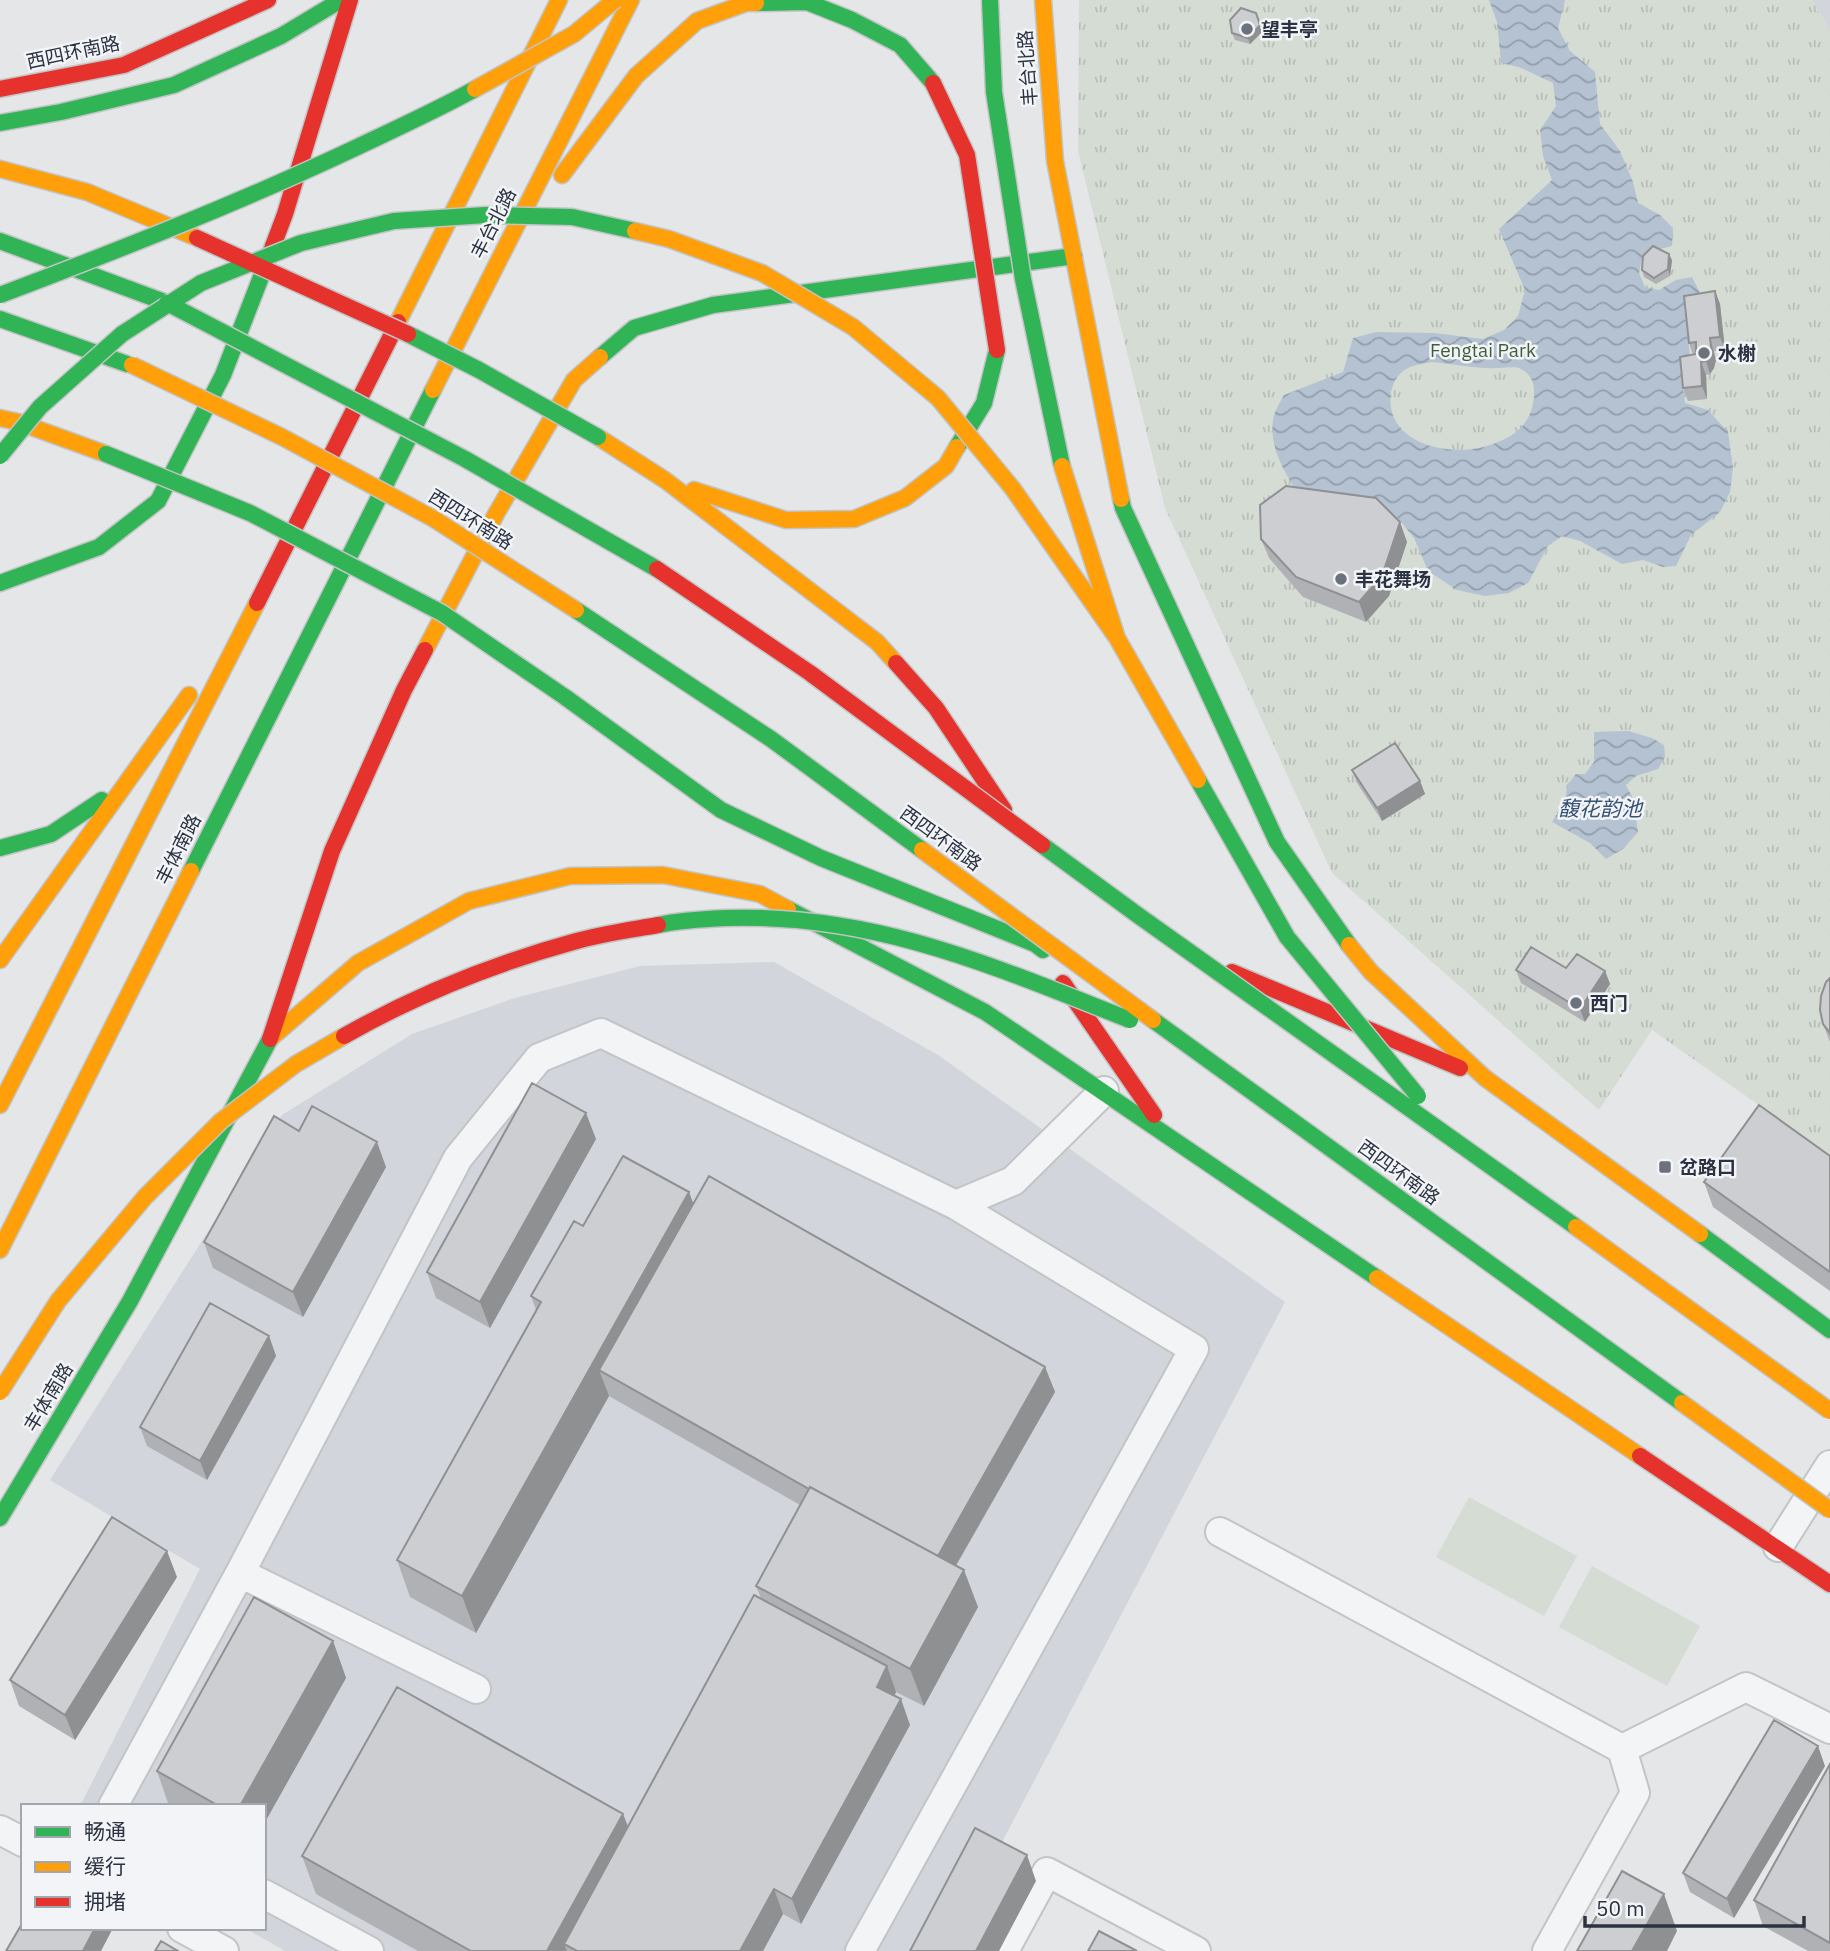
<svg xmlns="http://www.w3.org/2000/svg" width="1830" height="1951" viewBox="0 0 1830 1951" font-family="'IBM Plex Sans','Noto Sans SC',sans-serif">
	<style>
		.built { fill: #d2d5db }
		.grass { fill: url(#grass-tufts) }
		.garden { fill: #d5dcd4 }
		.water { fill: url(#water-waves); fill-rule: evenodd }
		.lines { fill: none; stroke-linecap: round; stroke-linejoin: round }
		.street-casing { stroke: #c2c4c6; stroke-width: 32 }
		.fast-casing { stroke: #c2c4c6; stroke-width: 19 }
		.slow-casing { stroke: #c2c4c6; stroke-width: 19 }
		.jam-casing { stroke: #c2c4c6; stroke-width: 19 }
		.street { stroke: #f3f4f5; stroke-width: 28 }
		.fast { stroke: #30b455; stroke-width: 16 }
		.slow { stroke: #ff9f0a; stroke-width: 16 }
		.jam { stroke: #e5322d; stroke-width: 16 }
		.fast-bridge-casing { stroke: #c2c4c6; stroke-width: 19; stroke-linecap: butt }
		.slow-bridge-casing { stroke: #c2c4c6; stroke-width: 19; stroke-linecap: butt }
		.jam-bridge-casing { stroke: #c2c4c6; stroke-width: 19; stroke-linecap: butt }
		.fast-bridge { stroke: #30b455; stroke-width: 16 }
		.slow-bridge { stroke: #ff9f0a; stroke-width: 16 }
		.jam-bridge { stroke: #e5322d; stroke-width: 16 }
		.wall { fill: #afb1b4 }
		.shaded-wall { fill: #8f9092 }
		.building { fill: #ccced1; stroke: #8f9092; stroke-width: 2 }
		.poi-dot { fill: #6c727c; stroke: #f2f4f7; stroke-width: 2.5 }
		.labels { text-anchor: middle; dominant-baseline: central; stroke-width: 5; stroke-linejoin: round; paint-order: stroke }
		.poi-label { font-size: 19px; font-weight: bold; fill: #2b3342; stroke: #f2f4f7; text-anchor: start }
		.street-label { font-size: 19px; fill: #2b3342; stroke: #f2f4f7 }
		.park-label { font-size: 19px; fill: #3f5d38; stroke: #f2f4f7 }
		.water-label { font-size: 21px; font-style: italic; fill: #365274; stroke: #f2f4f7 }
	</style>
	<defs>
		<pattern id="grass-tufts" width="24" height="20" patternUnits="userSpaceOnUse" patternTransform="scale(1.75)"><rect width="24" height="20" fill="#d5dcd4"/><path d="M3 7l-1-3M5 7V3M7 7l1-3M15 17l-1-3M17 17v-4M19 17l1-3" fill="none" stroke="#b7bdb7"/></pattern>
		<pattern id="water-waves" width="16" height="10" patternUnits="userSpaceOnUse" patternTransform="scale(1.75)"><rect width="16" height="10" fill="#b4c2d2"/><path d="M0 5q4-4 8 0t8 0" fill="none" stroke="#939eac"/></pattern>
	</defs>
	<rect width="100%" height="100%" fill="#e4e6e8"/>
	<!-- built -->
	<path class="built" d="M1812,0H1830V31Z
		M774,962L938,1055L1285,1302L945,1951H285L245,1928H264V1806H80L200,1569L50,1480L282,1115L412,1034L515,998L640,966Z"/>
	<!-- grass -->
	<path class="grass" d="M1079,0H1812L1830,31V1155L1652,1030L1599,1110L1332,873L1165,508L1078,151Z"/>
	<!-- garden -->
	<path class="garden" d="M1469,1497L1577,1556L1544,1616L1436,1557Z
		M1592,1566L1700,1626L1667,1686L1559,1627Z"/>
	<!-- water -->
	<path class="water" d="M1489,0H1565L1558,28L1570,51L1595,72L1600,124L1620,151L1633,182L1638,203L1660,215L1673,228L1672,246L1652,251L1642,259L1639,273L1645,287L1659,290L1676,280L1692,277L1701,295L1684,307L1691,364L1680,366L1685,403L1708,410L1728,432L1733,468L1730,492L1720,512L1691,535L1676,566L1663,567L1643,560L1622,564L1580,541L1562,536L1548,546L1528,583L1509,593L1485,596L1457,590L1428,571L1414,538L1397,517L1376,509L1303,500C1287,477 1269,450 1273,420C1274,412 1280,402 1284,395L1343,372L1353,338L1376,332L1434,333L1483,339L1504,330L1518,316L1525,290L1499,229L1552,180L1543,156L1540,130L1556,106L1553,83L1519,67L1501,63L1497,22ZM1432,362C1455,364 1476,369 1500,368C1507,368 1515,366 1521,369C1530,373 1534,382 1534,390C1535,419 1519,435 1493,444C1465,455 1418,451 1399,426C1387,411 1387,385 1402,372C1410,365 1421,364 1432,362Z
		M1628,731L1652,738L1664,745L1665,757L1658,769L1636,776L1626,785L1633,799L1638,832L1623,849L1606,859L1590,843L1552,822C1559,810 1569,801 1566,786L1576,774H1585L1594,762V732Z"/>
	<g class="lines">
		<defs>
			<path id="street" d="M1220,1532L1622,1749L1746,1687L1830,1729
				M1778,1547L1830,1465
				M476,1689L240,1573L458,1158L539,1058L601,1033L956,1205L1013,1181L1104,1091
				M113,1806L240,1573
				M0,1830L23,1842
				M264,1894L369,1951
				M182,1928L224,1951
				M860,1951L1194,1349L956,1205
				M1004,1951L1047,1872L1196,1951
				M1547,1951L1635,1793L1622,1749"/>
			<path id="fast" d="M756,3L807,2L852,20L900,45L933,83
				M0,123L61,112L174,85L281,36L341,0
				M0,241L167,303
				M0,319L127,364
				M600,357L634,328L713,305L1074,256
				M957,447L984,403L997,350
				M1121,499L1123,508L1277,842L1349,945
				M0,583L99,547L158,501L223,375L273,246
				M565,697L721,810L821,858L1035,944L1043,950
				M0,848L51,834L102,800
				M191,871L433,390
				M788,909L985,1012L1377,1278
				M1700,1234L1830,1330
				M0,1518L130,1301L270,1039"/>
			<path id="slow" d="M1043,0L1055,161L1121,499
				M0,169L87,192L195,237
				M562,175L636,76L697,21L746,3H756
				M398,322L559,0
				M433,390L631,0
				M0,418L18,422L106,454
				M598,437L665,480L877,642L896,663
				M694,490L786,520L854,519L905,498L946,466L957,447
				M425,650L496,514L574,380L600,357
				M1349,945L1371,972L1485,1078L1700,1234
				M0,960L189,695
				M271,1038L358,963L469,901L570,876L663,875L760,894L788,909
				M0,1105L257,603
				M0,1250L191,871
				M1377,1278L1640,1456"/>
			<path id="jam" d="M0,89L124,65L268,0
				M273,246L285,214L350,0
				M257,603L398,322
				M896,663L936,708L1004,810
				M1232,972L1460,1068
				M1063,983L1154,1115
				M270,1039L332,851L404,690L425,650
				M1640,1456L1830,1584"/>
		</defs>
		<!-- street casing -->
		<use href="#street" class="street-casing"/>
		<!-- fast casing -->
		<use href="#fast" class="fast-casing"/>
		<!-- slow casing -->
		<use href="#slow" class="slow-casing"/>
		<!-- jam casing -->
		<use href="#jam" class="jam-casing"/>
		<!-- street -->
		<use href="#street" class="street"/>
		<!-- fast -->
		<use href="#fast" class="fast"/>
		<!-- slow -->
		<use href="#slow" class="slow"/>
		<!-- jam -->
		<use href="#jam" class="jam"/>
		<defs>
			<path id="fast-bridge" d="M990,0L994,92L1023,279L1062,466
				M0,295C119,250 236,204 351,150C393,130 435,111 475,89
				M167,303L465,459L657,569
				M408,334L479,370L598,437
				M106,454L250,513L442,613L565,697
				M0,456L40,407L122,334L201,283L301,243L394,221L486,215L572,217L635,231
				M576,610L771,739L922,850
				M1198,780L1287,937L1418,1096
				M1042,845L1139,916L1576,1227
				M658,925C681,920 703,919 726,918C875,913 995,967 1130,1020
				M1153,1020L1682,1403"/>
			<path id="slow-bridge" d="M475,89L574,34L615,0
				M635,231L669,239L762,273L853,327L938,398L1013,489L1117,638
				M132,365L282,437L434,519L576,610
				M1062,466L1117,638L1198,780
				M922,850L1153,1020
				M1576,1227L1830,1411
				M0,1392L58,1301L145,1197L221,1121L296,1064L344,1036
				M1682,1403L1830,1510"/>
			<path id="jam-bridge" d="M933,83L967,155L997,350
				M197,238L408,334
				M657,569L810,673L1042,845
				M344,1036C416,995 493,964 573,942C600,934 630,930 658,925"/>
		</defs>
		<!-- fast-bridge casing -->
		<use href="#fast-bridge" class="fast-bridge-casing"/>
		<!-- slow-bridge casing -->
		<use href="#slow-bridge" class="slow-bridge-casing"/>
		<!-- jam-bridge casing -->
		<use href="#jam-bridge" class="jam-bridge-casing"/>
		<!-- fast-bridge -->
		<use href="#fast-bridge" class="fast-bridge"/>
		<!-- slow-bridge -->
		<use href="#slow-bridge" class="slow-bridge"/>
		<!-- jam-bridge -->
		<use href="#jam-bridge" class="jam-bridge"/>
	</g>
	<!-- wall -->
	<path class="wall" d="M1262,32L1250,44L1235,40L1232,33Z
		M1672,260L1670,276L1656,284L1644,277L1642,270Z
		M1715,291L1720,304L1725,350L1714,351L1716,360L1714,368L1710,374L1706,375L1707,399L1688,401L1683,388L1693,355L1689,343Z
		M1261,539L1407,542L1389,596L1366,622L1303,597L1269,558Z
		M1352,770L1420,781L1425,794L1382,821L1357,783Z
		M1566,968L1605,971L1610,984L1585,1022L1521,983L1516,970Z
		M1830,978V1042L1823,1024Z
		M299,1131L386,1167L303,1317L213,1268L204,1242Z
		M596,1139L490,1328L436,1298L427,1272Z
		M1830,1156V1291L1713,1207L1704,1182Z
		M689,1192L693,1204L1045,1367L1055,1392L956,1566L978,1607L924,1706L896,1692L894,1696L910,1725L801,1924L783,1914L763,1951H418L316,1894L302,1856L623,1814L628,1826L761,1598L756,1586L800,1505L609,1396L476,1633L410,1597L397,1560L536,1310L531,1296L583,1226Z
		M269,1336L276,1356L207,1480L147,1446L140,1427Z
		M177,1577L75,1740L19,1706L10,1680Z
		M333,1641L346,1678L264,1806H169L157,1771Z
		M1830,1764V1951H1808L1763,1926L1754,1900Z
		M1825,1766L1734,1918L1690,1892L1683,1873Z"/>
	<!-- shaded-wall -->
	<path class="shaded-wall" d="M1256,13L1262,32L1250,44L1248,38Z
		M1669,254L1672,260L1670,276L1668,269Z
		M1715,291L1720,304L1725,350L1720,337Z
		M1710,338L1716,360L1714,368L1710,374L1706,361Z
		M1701,362L1706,375L1707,399L1702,386Z
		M1400,522L1407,542L1389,596L1366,622L1359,602Z
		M1420,781L1425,794L1382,821L1377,808Z
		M1605,971L1610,984L1585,1022L1580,1009Z
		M586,1113L596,1139L490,1328L480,1302Z
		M377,1142L386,1167L303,1317L293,1292Z
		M689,1192L703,1230L599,1370L609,1396L476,1633L462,1596Z
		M269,1336L276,1356L207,1480L200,1461Z
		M1045,1367L1055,1392L944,1586L935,1561Z
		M167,1551L177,1577L75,1740L65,1715Z
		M964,1570L978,1607L924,1706L910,1669Z
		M333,1641L346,1678L264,1824V1806H240Z
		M887,1666L896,1692L887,1712L877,1687Z
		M901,1699L910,1725L801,1924L792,1899Z
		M1818,1746L1825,1766L1734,1918L1727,1899Z
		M623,1814L637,1851L564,1944L567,1951H547Z
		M1027,1855L1036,1881L999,1951H976Z
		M774,1889L783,1914L763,1951H740Z
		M1664,1894L1677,1931L1667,1951H1632Z
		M95,1928H112V1930L101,1951H83Z"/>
	<!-- building -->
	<path class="building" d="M1241,8L1256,13L1260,25L1248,38L1232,33L1230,20Z
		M1653,246L1669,254L1668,269L1654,278L1642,270L1643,256Z
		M1715,291L1720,337L1710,338L1711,347L1709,355L1706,361L1701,362L1702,386L1683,388L1680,357L1696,354V342L1689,343L1684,296Z
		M1286,486L1376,498L1400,522L1382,576L1359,602L1296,577L1261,539L1260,505Z
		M1395,743L1420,781L1377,808L1352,770Z
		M1531,947L1566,968L1577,954L1605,971L1580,1009L1516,970Z
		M1830,978V1033L1823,1024L1820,1010L1821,996L1826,982Z
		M532,1083L586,1113L480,1302L427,1272Z
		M1759,1105L1830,1156V1272L1704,1182Z
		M312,1106L377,1142L293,1292L204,1242L274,1116L299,1131Z
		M623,1156L689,1192L462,1596L397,1560L541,1302L531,1296L574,1221L583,1226Z
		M709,1176L1045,1367L938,1556L810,1487L809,1489L599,1370Z
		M210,1303L269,1336L200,1461L140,1427Z
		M810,1487L964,1570L910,1669L756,1586Z
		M112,1517L167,1551L65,1715L10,1680Z
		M754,1595L887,1666L877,1687L901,1699L792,1899L774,1889L740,1951H577L564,1944Z
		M254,1597L333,1641L240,1806H219L157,1771Z
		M397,1687L623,1814L547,1951H471L302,1856Z
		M1774,1720L1818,1746L1727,1899L1683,1873Z
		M1830,1764V1943L1754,1900Z
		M975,1828L1027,1855L976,1951H910Z
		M1622,1871L1664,1894L1632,1951H1577Z
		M23,1922V1928H95L83,1951H6Z
		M1099,1931L1137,1951H1088Z
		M161,1941L178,1951H155Z"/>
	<!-- markers -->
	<g class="poi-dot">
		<circle cx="1247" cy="29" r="7"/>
		<circle cx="1704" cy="353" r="7"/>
		<circle cx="1341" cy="579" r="7"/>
		<circle cx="1576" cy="1003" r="7"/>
		<rect x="1658" y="1160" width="14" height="14" rx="3.5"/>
	</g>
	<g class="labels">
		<!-- poi labels -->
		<g class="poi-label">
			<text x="1261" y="29">望丰亭</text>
			<text x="1718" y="353">水榭</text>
			<text x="1355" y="579">丰花舞场</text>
			<text x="1590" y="1003">西门</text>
			<text x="1679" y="1167">岔路口</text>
		</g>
		<!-- street labels -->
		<g class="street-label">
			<text transform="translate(73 52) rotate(-12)">西四环南路</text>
			<text transform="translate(1027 68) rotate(-94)">丰台北路</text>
			<text transform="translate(493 223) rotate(-63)">丰台北路</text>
			<text transform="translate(471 519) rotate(32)">西四环南路</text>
			<text transform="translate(941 838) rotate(36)">西四环南路</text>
			<text transform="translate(178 849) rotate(-63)">丰体南路</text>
			<text transform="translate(1399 1172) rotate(36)">西四环南路</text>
			<text transform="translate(48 1397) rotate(-59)">丰体南路</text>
		</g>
		<!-- park labels -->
		<g class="park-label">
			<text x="1483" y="350">Fengtai Park</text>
		</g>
		<!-- water labels -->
		<g class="water-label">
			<text x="1600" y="808">馥花韵池</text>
		</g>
	</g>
	<!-- legend -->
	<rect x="21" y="1804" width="245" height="126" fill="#f2f4f7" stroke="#a2a7af" stroke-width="2"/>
	<rect x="35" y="1827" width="35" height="10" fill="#30b455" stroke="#a2a7af" stroke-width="2"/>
	<text x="84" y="1839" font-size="21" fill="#2b3342">畅通</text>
	<rect x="35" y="1862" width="35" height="10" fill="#ff9f0a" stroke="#a2a7af" stroke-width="2"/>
	<text x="84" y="1874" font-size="21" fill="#2b3342">缓行</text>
	<rect x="35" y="1897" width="35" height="10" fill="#e5322d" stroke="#a2a7af" stroke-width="2"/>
	<text x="84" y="1909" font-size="21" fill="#2b3342">拥堵</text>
	<!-- scale -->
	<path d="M1585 1916v10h219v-10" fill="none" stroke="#2b3342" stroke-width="3.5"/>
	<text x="1596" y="1916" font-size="21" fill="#2b3342" stroke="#f2f4f7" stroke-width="5" paint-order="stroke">50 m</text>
</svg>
